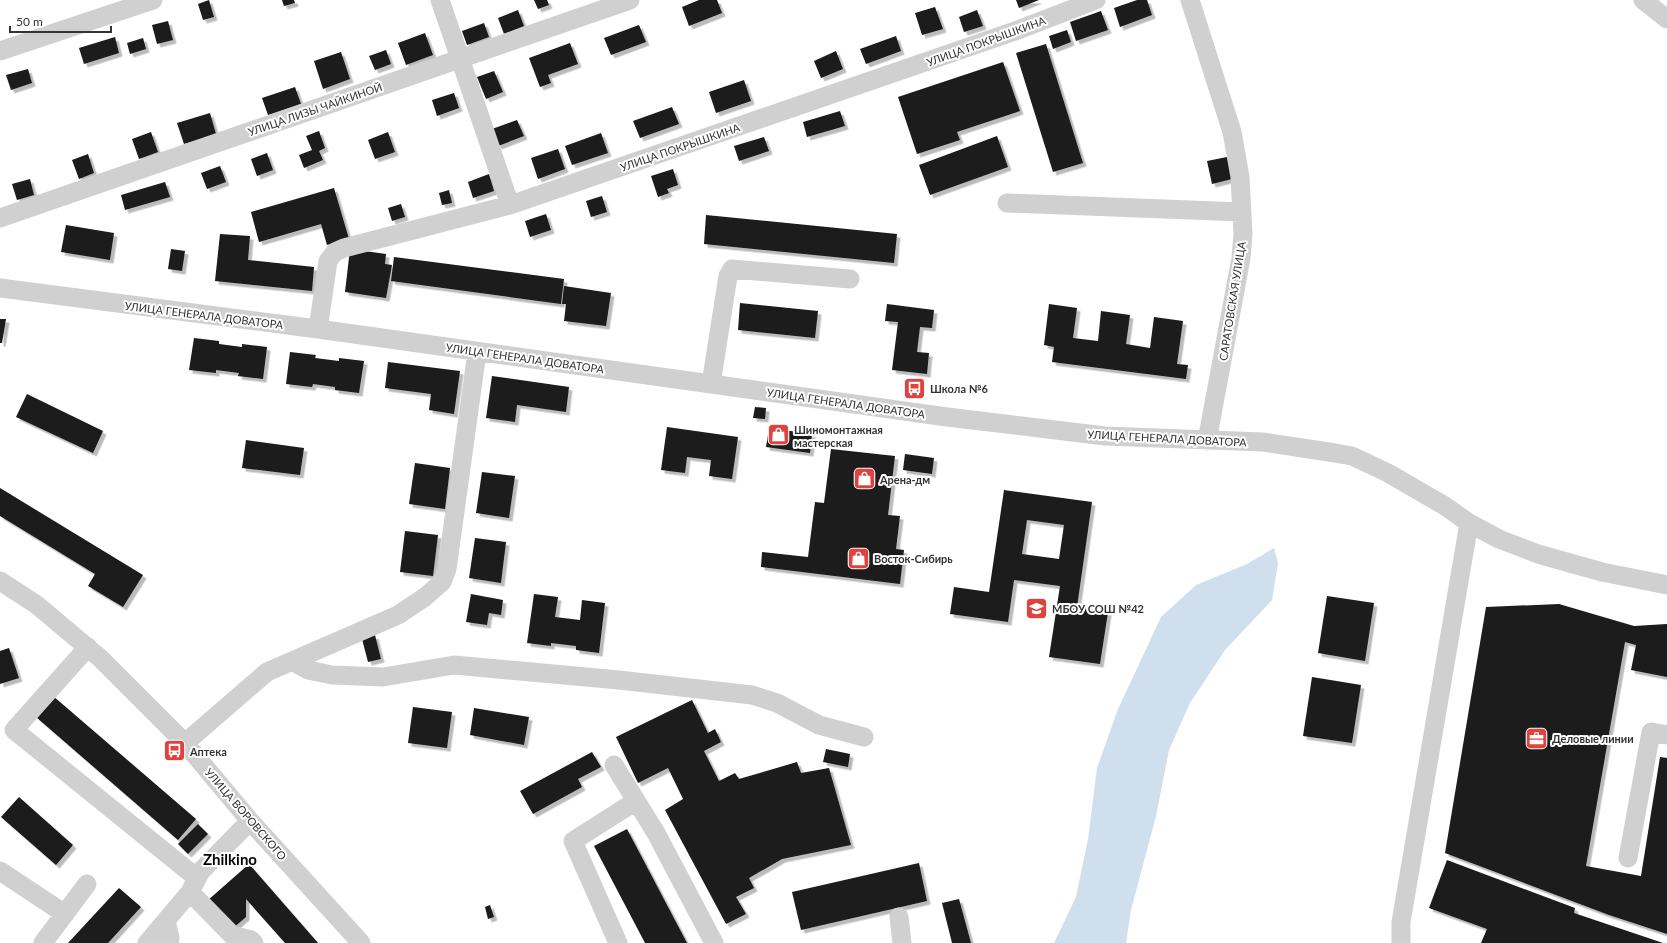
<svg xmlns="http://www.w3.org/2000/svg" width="1667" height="943" viewBox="0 0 1667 943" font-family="Lato,sans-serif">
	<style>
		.water { fill: #d0dfed }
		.building { fill: #1a1a1a; fill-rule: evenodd; filter: url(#shadow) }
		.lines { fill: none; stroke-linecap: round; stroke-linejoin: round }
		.minor { stroke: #d0d0d0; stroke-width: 19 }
		.labels { text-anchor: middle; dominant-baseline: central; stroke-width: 4; stroke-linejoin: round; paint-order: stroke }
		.street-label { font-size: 11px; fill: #333; stroke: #fff }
		.poi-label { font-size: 11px; font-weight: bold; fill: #333; stroke: #fff; text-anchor: start }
		.district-label { font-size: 15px; font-weight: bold; fill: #000; stroke: #fff }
	</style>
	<defs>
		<filter id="shadow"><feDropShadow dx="3.5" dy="3.5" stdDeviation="0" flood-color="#0004"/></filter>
	</defs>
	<rect width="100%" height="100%" fill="#fff"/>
	<!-- water -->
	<path class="water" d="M1274,548L1278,563L1272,600L1225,650L1190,703L1169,750L1156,816L1131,910L1126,943H1054L1076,897L1088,839L1097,768L1118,709L1161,617L1196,585L1247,564Z"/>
	<!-- building -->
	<path class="building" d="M209,0L214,17L203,20L198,4Z
		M282,0H294L295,3L284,6Z
		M534,0H547L549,5L538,9Z
		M699,0H717L722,13L689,26L682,7Z
		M1016,0H1039L1019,8Z
		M1137,0H1147L1152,15L1120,27L1114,8Z
		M935,7L943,29L922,35L915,13Z
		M518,10L524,26L504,34L498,18Z
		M977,10L983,26L964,32L959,17Z
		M1101,11L1108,30L1076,41L1070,22Z
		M168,21L173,40L157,44L152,25Z
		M484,23L489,37L467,45L462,31Z
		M639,25L646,42L611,55L604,38Z
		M1067,30L1071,42L1053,49L1049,36Z
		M425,33L433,55L406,65L398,43Z
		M896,36L901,51L866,64L860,49Z
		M115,37L119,53L84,64L79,48Z
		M143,38L146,49L130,54L127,43Z
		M570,43L578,64L548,75L551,83L540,87L529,58Z
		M1046,44L1083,163L1053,172L1016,53Z
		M386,50L391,64L375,70L369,56Z
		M836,51L843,69L821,78L814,61Z
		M341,52L350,79L323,89L314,61Z
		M1003,62L1020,111L957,132L960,140L917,154L898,97Z
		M28,69L32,83L11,90L6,75Z
		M494,71L503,92L486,99L477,77Z
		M744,80L751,101L716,113L709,92Z
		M295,87L301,104L268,115L262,98Z
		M454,93L459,108L437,116L432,100Z
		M672,107L679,124L640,138L633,121Z
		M840,111L845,126L807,137L803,122Z
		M210,113L216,134L184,144L177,123Z
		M517,120L524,136L498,146L492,129Z
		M319,131L325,148L319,151L323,160L304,168L299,155L312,150L306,136Z
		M151,132L158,152L139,159L132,139Z
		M388,132L395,152L375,159L368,140Z
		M601,133L608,153L572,165L565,146Z
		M997,136L1008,167L930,195L919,165Z
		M764,137L769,151L739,161L734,146Z
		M558,149L565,169L538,179L531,158Z
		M267,153L273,170L257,176L251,159Z
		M88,154L94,173L79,179L72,160Z
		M1227,157L1232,179L1212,184L1207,161Z
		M220,166L226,182L207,189L201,173Z
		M673,169L678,185L667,189L669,193L658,197L651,176Z
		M489,174L494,191L473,198L468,182Z
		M30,179L34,195L17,200L12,184Z
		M165,182L170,197L125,210L121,195Z
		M334,188L349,239L327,245L321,224L259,242L251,212Z
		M449,190L452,203L442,205L439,193Z
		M602,196L607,212L591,217L586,201Z
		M401,204L405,217L392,221L388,208Z
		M546,214L551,230L530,237L525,221Z
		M706,215L897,234L894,263L704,244Z
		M66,225L114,233L110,260L61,252Z
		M220,234L250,236L248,260L314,267L312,291L215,281Z
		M171,249L185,251L182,271L168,269Z
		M350,249L386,254L385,264L392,265L386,298L345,292Z
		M394,257L564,279L561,304L391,281Z
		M564,286L611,293L606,326L564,321L566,304H562Z
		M740,303L818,311L815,338L738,330Z
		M887,304L934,310L932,328L920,327L917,352L929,353L927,374L892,370L898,322L885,321Z
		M1049,304L1077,308L1073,338L1098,341L1101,311L1130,315L1126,344L1150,348L1154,317L1183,321L1177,364L1188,365L1186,379L1052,362L1054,347L1044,345Z
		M0,319H6L2,343H0Z
		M194,338L219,341V344L242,347V344L267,347L263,379L238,376L239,373L216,370V373L189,370Z
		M290,352L316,355L315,358L339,361V358L364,361L359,393L335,390V387L313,384L312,387L286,384Z
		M388,362L460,371L454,414L429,410L431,394L385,388Z
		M492,376L569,387L566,412L517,405L515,422L486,418Z
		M27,394L103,431L93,453L16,417Z
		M755,407L766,408L765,419L753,418Z
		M667,427L738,437L732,479L709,476L711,460L687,457L685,473L661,470Z
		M769,428L812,434L810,453L766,447Z
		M246,440L304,448L300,475L242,468Z
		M831,449L895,456L888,515L900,516L896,549L904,550L900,584L761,567L762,552L808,557L815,502L824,503Z
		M905,454L934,458L932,474L903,470Z
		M415,463L450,468L445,509L409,504Z
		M482,472L515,476L509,518L476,513Z
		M0,488L143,575L123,607L88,586L95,574L0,516Z
		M1004,490L1092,502L1077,607L1108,612L1100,664L1049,657L1060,586L1014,580L1008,622L950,614L954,587L989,592ZM1027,520L1064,525L1059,559L1022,554Z
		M405,531L438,535L433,576L400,572Z
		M475,538L506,542L501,583L469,578Z
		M471,594L503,600L501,615L489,613L487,625L466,622Z
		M534,594L558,597L555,617L580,620L582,600L605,603L599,653L576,650V646L551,643V646L527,643Z
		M1327,596L1374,603L1365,661L1318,653Z
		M1559,604L1634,626L1667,624V677L1631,670L1636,645L1625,642L1586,866L1641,876L1660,757L1667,758V934L1609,915L1445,853L1486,607Z
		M375,635L381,659L368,662L362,639Z
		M9,648L19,678L0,684V651Z
		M1312,677L1361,685L1352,743L1303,736Z
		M53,696L196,819L178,840L36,717Z
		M692,700L708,733L715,729L721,742L704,751L719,781L735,773L739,779L797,762L801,773L829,768L851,845L782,859L749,878L754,888L736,897L746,914L726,924L665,810L683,799L668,768L638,783L616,737Z
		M413,707L452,712L447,748L408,743Z
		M474,708L529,717L524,745L470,735Z
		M826,749L850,754L848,767L823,762Z
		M592,752L601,767L578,779L582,787L533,814L520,791Z
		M19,797L73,845L56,865L1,817Z
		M198,824L208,834L188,854L178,844Z
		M627,829L687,943H645L594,846Z
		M1447,860L1575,908L1574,913L1663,943H1481L1487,929L1429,908Z
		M919,863L927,901L801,930L792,892Z
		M249,864L318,943H285L246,899V917L232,929L207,901Z
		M119,888L141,907L108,943H68Z
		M959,899L971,943H952L942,903Z
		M490,905L494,917L488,919L485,907Z"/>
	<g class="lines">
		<!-- minor -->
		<path class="minor" d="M440,0L510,205
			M1190,0L1232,132L1240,177L1243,234L1241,258L1207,441
			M1643,0L1667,19
			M0,51L153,0
			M1007,203L1242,212
			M0,218L630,0
			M0,288L318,329L947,417L1105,436L1263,442L1329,452L1352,456L1388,473L1445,506L1469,523L1499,539L1538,554L1602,572L1667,585
			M318,329L328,261L335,252L344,248L510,205L1018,30L1096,0
			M711,384L728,276L732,269L850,279
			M0,581L37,605L100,658L185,743L250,821L361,943
			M88,647L14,730L197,878
			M292,661L308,670L332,675L383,677L454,665L619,680L752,695L777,703L819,725L864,737
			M185,743L267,672L398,615L425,597L442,582L447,569L477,352
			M614,765L656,833L714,943
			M1628,858L1651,732L1667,735
			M0,871L65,914
			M190,892L232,935L251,940L254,943
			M899,917L902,943
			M166,921L170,938L169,943
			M43,943L87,884
			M147,943L190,892L201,871L250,821
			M618,943L573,841L636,801
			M1401,943V922L1469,523"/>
	</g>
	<!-- icons -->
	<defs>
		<symbol id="bus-square" viewBox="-11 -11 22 22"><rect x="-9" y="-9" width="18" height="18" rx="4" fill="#df423f" stroke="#fff"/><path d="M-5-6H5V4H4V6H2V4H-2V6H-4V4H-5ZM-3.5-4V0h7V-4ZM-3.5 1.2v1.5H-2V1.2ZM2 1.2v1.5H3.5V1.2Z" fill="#fff"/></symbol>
		<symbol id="shop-square" viewBox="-11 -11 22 22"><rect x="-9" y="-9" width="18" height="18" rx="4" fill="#df423f" stroke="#fff"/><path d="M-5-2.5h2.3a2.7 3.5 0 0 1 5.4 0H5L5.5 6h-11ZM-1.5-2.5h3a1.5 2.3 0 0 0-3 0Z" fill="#fff"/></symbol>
		<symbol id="school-square" viewBox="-11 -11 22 22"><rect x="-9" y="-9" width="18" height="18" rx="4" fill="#df423f" stroke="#fff"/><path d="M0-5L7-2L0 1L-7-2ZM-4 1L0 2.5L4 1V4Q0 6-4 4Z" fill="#fff"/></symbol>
		<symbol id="office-square" viewBox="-11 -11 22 22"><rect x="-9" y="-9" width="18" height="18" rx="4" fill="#df423f" stroke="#fff"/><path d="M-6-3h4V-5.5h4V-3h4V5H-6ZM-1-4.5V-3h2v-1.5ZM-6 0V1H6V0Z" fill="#fff"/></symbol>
	</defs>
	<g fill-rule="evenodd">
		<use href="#bus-square" x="902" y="376" width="25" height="25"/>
		<use href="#shop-square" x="766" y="422" width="25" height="25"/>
		<use href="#shop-square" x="852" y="466" width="25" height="25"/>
		<use href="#shop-square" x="846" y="546" width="25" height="25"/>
		<use href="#school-square" x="1024" y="596" width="25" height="25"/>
		<use href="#office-square" x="1524" y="726" width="25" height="25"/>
		<use href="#bus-square" x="162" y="738" width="25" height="25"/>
	</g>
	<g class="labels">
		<!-- street labels -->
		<g class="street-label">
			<text transform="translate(986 41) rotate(-20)">УЛИЦА ПОКРЫШКИНА</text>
			<text transform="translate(315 109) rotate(-19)">УЛИЦА ЛИЗЫ ЧАЙКИНОЙ</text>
			<text transform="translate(680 147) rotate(-19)">УЛИЦА ПОКРЫШКИНА</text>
			<text transform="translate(1232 301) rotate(-81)">САРАТОВСКАЯ УЛИЦА</text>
			<text transform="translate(204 315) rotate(7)">УЛИЦА ГЕНЕРАЛА ДОВАТОРА</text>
			<text transform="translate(525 358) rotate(8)">УЛИЦА ГЕНЕРАЛА ДОВАТОРА</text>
			<text transform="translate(846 403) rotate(8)">УЛИЦА ГЕНЕРАЛА ДОВАТОРА</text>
			<text transform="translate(1167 438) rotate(3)">УЛИЦА ГЕНЕРАЛА ДОВАТОРА</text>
			<text transform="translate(246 814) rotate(49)">УЛИЦА ВОРОВСКОГО</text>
		</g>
		<!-- poi labels -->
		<g class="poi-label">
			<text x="930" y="388">Школа №6</text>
			<text x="794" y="429">Шиномонтажная<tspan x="794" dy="13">мастерская</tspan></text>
			<text x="880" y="479">Арена-дм</text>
			<text x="874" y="558">Восток-Сибирь</text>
			<text x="1052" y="608">МБОУ СОШ №42</text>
			<text x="1552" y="738">Деловые линии</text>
			<text x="190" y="751">Аптека</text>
		</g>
		<!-- district labels -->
		<g class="district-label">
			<text x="230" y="859">Zhilkino</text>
		</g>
	</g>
	<!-- scale -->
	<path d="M10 26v6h101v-6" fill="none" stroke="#333333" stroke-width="2"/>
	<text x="16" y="26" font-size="12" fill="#333333" stroke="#ffffff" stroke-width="3" paint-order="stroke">50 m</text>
</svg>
